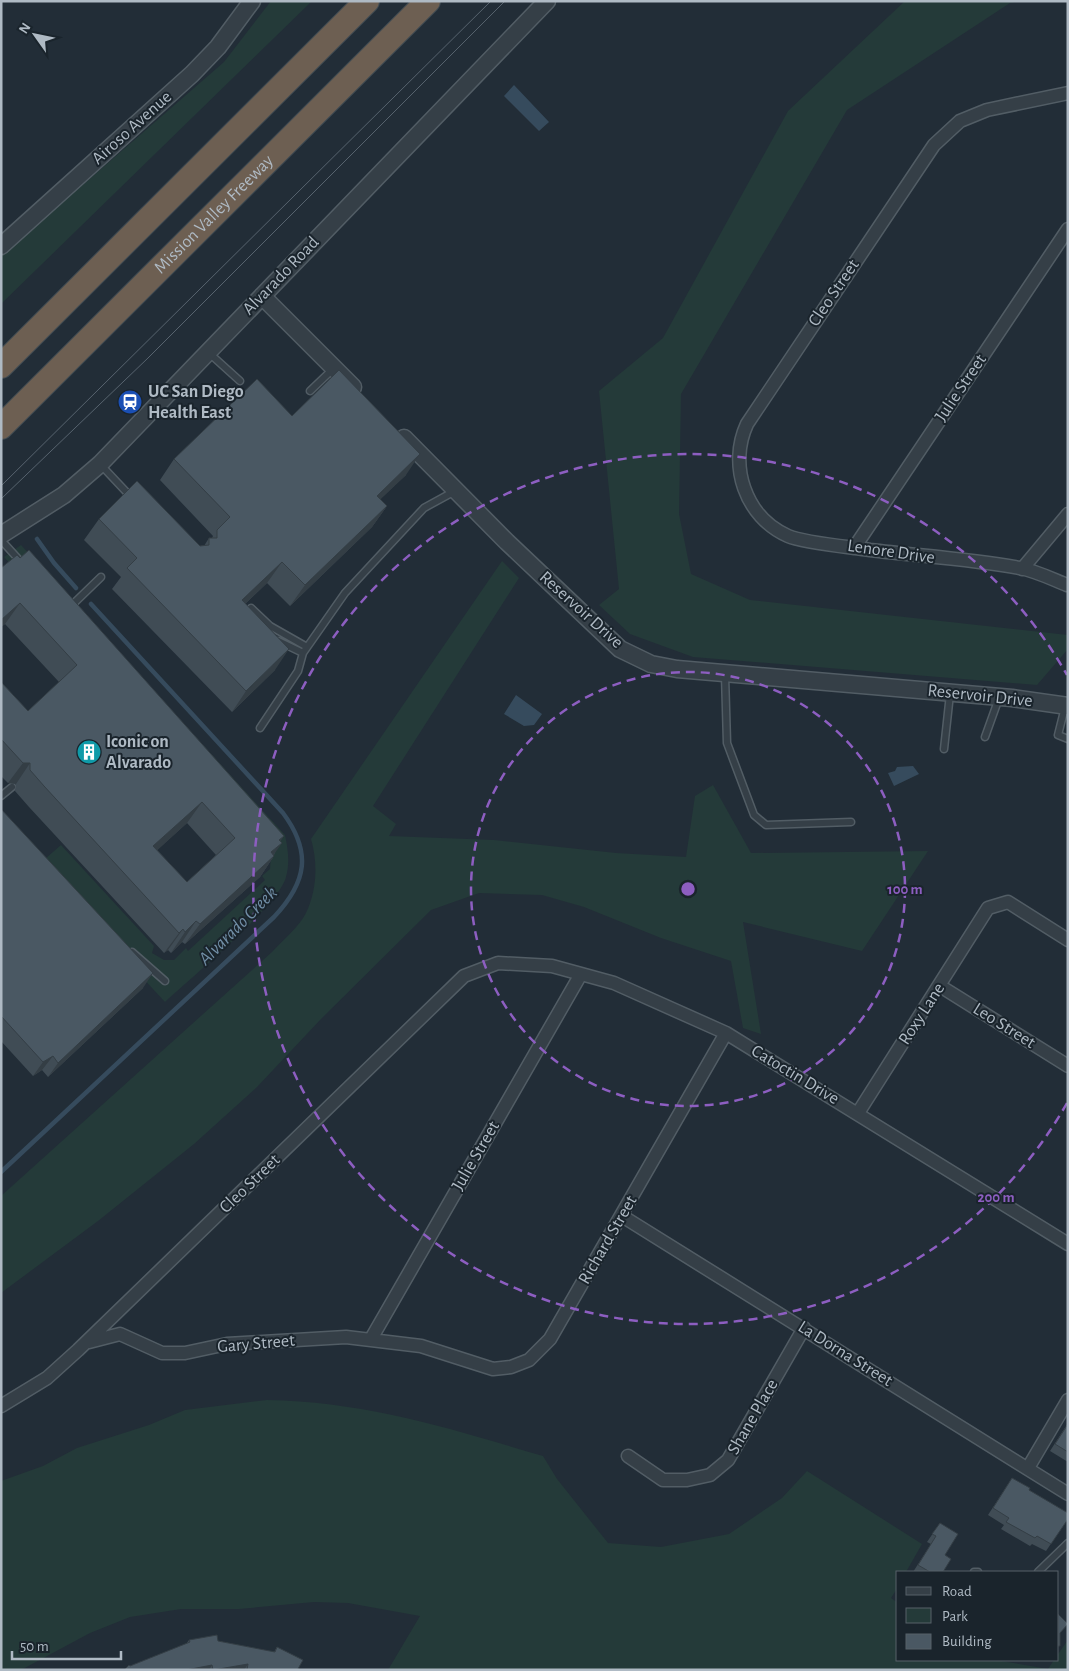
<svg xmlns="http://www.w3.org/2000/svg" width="1069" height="1671" viewBox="0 0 1069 1671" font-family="'Alegreya Sans',sans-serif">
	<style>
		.green { fill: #243a39 }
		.water { fill: #364b5d }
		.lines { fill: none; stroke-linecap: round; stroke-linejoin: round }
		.stream { stroke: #364b5d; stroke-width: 4.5 }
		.service-casing { stroke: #525d65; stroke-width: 9 }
		.minor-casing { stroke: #525d65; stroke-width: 15 }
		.tertiary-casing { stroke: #525d65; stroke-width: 19 }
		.motorway-casing { stroke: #3f4a52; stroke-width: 26 }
		.service { stroke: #353f47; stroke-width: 6 }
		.minor { stroke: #353f47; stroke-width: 12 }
		.tertiary { stroke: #353f47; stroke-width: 16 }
		.motorway { stroke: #6d5f52; stroke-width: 24 }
		.tram { stroke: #57636e; stroke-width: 1 }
		.wall { fill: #404c55; fill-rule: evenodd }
		.shaded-wall { fill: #343e45 }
		.building { fill: #4a5863; stroke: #343e45; fill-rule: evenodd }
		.ring { fill: none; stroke: #8d5ec1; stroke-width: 2.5; stroke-dasharray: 9 6 }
		.labels { text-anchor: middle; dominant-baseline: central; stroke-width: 4; stroke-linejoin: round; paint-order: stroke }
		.street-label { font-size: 18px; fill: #afbac4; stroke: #1a242c }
		.poi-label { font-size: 18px; font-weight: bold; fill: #afbac4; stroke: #1a242c; text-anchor: start }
		.water-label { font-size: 19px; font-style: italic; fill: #718ea6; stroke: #1a242c }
		.centre { fill: #8d5ec1; stroke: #1a242c; stroke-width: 2.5 }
		.ring-label { font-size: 15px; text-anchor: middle; font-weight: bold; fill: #8d5ec1; stroke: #1a242c; stroke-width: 4; stroke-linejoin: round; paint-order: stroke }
	</style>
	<rect width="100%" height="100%" fill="#222d37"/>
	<!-- green -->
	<path class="green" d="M271,1H312L1,304V256L224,62Z
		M905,1H1019L1010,3L847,110L681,394L679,514L691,574L750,600L1068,635V649L1037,685L693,657L630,634L599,605L619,589L599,391L663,338L788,111Z
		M21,545L285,835C288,849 290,863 286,877C279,905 190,979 165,1002L38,865L61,845L154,946L152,953L164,960H174L186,948L188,951L265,880L262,876L270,869L271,855L126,689L4,557Z
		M502,561L519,578L373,806L396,824L389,836L494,840L616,853L686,857L695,796L713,785L751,853L928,851L862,951L743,922L761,1034L743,1028L731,961L661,938L584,907L542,895L479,893L431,910L321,1019L257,1087L194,1144L98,1221L1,1293V1196L272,952C283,940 299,927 306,913C317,890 318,863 311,839Z
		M267,1400C367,1402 448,1428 543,1456L557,1479L608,1543L661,1547L729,1534L782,1498L807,1471L922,1544L906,1572H898V1587L891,1598L898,1603V1660H996L1048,1669L1054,1660H1058V1654L1068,1640V1670H388L420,1616L348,1603L314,1602L239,1609H181L130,1617L90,1633L21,1670H1V1481L43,1466L77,1448L149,1425L185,1410Z"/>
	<!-- water -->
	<path class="water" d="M514,85L549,122L539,131L504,96Z
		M516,695L542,714L534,725L524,726L504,714Z
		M913,766L919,774L894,786L888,773L895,771L897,767Z"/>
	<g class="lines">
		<!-- stream -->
		<path class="stream" d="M37,539L54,563L76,588
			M1,1172L274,917C307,882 312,852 283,813L91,604"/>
		<defs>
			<path id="service" d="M209,353L240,381
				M310,391L333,369
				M100,464L131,497
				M1,540L21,562
				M70,607L101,577
				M251,608L270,626L307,647
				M278,641L303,653
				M725,675L727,743L754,815L766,825L851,822
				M1065,707L1058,735L1068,739
				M260,728L298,671L303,653L345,593L424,508L455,491
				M985,737L999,698
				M944,749L950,694
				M1,796L12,787
				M132,952L165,981
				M974,1572H978
				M1038,1572L1068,1543"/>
			<path id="minor" d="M854,548L1068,229
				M1022,569L1068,514
				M1067,585C1052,579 1036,571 1020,568C971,559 920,556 870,550C850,547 804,543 788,536C745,517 728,465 747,424L934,145L960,121L987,110L1068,93
				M940,986L1068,1066
				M858,1113L988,908L1008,902L1068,940
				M622,1216L1068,1494
				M371,1339L581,974
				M89,1342L120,1334L162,1353H185L227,1344L346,1337L421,1346L493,1369L511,1367L529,1360L550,1339L726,1033
				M1,1406L47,1378L78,1350L464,976L498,963L552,966L614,983L726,1033L1068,1244
				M628,1456L663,1480H687L710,1475L728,1460L804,1328
				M1028,1468L1068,1400"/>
			<path id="tertiary" d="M1,246L192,74L218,47L252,1
				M262,296L353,387
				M404,438L507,542L620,649L651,664L677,669L1012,698L1068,706
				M1,535L64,495L100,464L547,1"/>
			<g id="motorway">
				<path d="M1,366L367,1"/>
				<path id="s1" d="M1,427L428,1"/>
			</g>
		</defs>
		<!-- service casing -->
		<use href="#service" class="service-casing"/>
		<!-- minor casing -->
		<use href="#minor" class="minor-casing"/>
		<!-- tertiary casing -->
		<use href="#tertiary" class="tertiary-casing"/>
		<!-- motorway casing -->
		<use href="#motorway" class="motorway-casing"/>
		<!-- service -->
		<use href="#service" class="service"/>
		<!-- minor -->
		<use href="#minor" class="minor"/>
		<!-- tertiary -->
		<use href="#tertiary" class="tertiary"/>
		<!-- motorway -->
		<use href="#motorway" class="motorway"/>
		<!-- tram -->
		<path class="tram" d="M1,486L491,1
			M1,499L148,358L505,1"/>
	</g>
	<!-- wall -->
	<path class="wall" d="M292,416L406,475L380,499L387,506L372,527L290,606L267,583L245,604L275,670L232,712L112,589L121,577L84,540L99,519L200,546H204L209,538H212L213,536L160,480L174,459Z
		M1,568L284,836L280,841L274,855V856L260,877L185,944L182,942L171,953L168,950L164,953L29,807L15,791L16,784L8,783L1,776V682L28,711L59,682L5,624L1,627ZM187,823L216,855L187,882L157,850Z
		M1,809L143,988L48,1077L42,1070L33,1076L1,1041Z
		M1068,1423V1462L1050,1451Z
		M1012,1478L1068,1519L1046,1551L1032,1544L1030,1546L1001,1529L1004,1525L988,1515Z
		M940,1523L945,1555L943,1572H913L931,1544L927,1542Z
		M189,1640L218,1641L274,1652L277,1647L300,1670H124L130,1666L186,1644Z"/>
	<!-- shaded-wall -->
	<path class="shaded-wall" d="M420,454L406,475L362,517L377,496Z
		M387,506L372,527L290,606L305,585Z
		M282,562L267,583L227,621L242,600Z
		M20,603L5,624L1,627V620Z
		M289,649L275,670L232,712L246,691Z
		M23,763H30L16,784L8,783Z
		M202,802L187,823L139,867L153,846Z
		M284,836L273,851L282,843L270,860L274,856L260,877L185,944L200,924L279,840Z
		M196,921L182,942L171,953L185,932Z
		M183,929L168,950L164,953L179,933Z
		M153,973L143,988L48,1077L58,1063Z
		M53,1056L42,1070L33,1076L43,1062Z
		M248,1664L244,1670H213Z
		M212,1665L209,1670H186Z"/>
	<!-- building -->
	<path class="building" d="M339,370L420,454L377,496L387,506L305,585L282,562L242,600L289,649L246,691L127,568L137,558L99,519L137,481L200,546L209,545V538H217V530L230,517L174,459L257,379L292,416Z
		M29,550L284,836L279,840L282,843L271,852L274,856L200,924L196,921L185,932L183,929L179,933L44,786L30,770V763H23L1,739V682L28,711L77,665L20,603L1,620V568L17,555L20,558ZM202,802L235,838L187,882L153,846Z
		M1,809L153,973L58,1063L53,1056L43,1062L1,1016Z
		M1068,1424V1452L1055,1444Z
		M1012,1478L1030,1488L1029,1490L1068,1513V1519L1051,1544L1037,1536L1035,1538L1006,1522L1009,1518L993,1508Z
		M940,1523L958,1534L945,1555L951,1559L943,1572H930L918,1565L936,1536L932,1534Z
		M1058,1614L1068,1624L1060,1633V1646H1058Z
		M217,1635L218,1641L275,1652L277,1647L303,1660L298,1669L300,1670H247L248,1664L213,1670L212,1665L186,1670H124L129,1665L130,1666L190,1642L189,1640Z"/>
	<!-- distance rings -->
	<g class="ring">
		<circle cx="688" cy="889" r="217"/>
		<path d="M1067 1103A435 435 0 1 1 1067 675"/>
	</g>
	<!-- icons -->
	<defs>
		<symbol id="station-disc" viewBox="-11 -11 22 22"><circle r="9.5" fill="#1a4fb4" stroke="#1a242c"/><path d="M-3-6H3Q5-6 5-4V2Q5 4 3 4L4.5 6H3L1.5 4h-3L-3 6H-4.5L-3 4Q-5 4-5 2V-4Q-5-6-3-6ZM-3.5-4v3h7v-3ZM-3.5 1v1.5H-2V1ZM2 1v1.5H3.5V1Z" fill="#fff"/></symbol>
		<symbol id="building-disc" viewBox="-11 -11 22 22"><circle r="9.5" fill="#0f9aa8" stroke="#1a242c"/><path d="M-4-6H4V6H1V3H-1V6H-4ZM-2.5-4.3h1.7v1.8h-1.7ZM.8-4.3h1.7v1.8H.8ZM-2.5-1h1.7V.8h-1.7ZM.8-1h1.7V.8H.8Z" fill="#fff"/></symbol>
	</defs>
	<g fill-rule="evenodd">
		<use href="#station-disc" x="116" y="388" width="28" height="28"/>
		<use href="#building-disc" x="75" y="738" width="28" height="28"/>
	</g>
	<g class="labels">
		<!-- street labels -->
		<g class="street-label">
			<text transform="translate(132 128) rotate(-42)">Airoso Avenue</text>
			<text stroke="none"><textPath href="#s1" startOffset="301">Mission Valley Freeway</textPath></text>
			<text transform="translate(281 276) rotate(-46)">Alvarado Road</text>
			<text transform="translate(834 293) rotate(-56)">Cleo Street</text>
			<text transform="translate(961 388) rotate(-56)">Julie Street</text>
			<text transform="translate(891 552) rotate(8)">Lenore Drive</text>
			<text transform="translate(581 610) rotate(42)">Reservoir Drive</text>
			<text transform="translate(980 696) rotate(6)">Reservoir Drive</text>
			<text transform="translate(922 1014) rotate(-57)">Roxy Lane</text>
			<text transform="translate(1004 1026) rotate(32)">Leo Street</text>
			<text transform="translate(795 1075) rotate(31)">Catoctin Drive</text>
			<text transform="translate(476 1156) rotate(-60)">Julie Street</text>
			<text transform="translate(250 1184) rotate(-44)">Cleo Street</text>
			<text transform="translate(608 1240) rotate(-60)">Richard Street</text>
			<text transform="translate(256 1344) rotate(-5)">Gary Street</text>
			<text transform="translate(845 1354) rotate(32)">La Dorna Street</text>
			<text transform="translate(753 1417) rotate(-60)">Shane Place</text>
		</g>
		<!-- poi labels -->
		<g class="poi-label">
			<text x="148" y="392">UC San Diego<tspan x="148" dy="21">Health East</tspan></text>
			<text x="106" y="742">Iconic on<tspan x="106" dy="21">Alvarado</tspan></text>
		</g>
		<!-- water labels -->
		<g class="water-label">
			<text transform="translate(238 926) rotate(-45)">Alvarado Creek</text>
		</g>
	</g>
	<circle cx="688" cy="889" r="8" class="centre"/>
	<g class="ring-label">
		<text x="905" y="894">100 m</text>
		<text x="996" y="1202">200 m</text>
	</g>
	<!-- border -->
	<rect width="1069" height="1671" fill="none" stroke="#afbac4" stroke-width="5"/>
	<!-- legend -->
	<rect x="896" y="1571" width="162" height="90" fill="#1a242c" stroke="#566069"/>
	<rect x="906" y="1587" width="25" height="8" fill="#353f47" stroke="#566069"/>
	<text x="942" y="1596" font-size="15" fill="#afbac4">Road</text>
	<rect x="906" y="1608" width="25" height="15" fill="#243a39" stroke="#566069"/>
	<text x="942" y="1621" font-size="15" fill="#afbac4">Park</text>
	<rect x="906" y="1634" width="25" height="15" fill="#4a5863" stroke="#566069"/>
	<text x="942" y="1646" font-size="15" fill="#afbac4">Building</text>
	<!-- north arrow -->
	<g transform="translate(35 35) rotate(303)" stroke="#1a242c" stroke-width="4" paint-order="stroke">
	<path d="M0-4L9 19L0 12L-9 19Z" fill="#afbac4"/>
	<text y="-8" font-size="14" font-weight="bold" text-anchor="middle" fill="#afbac4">N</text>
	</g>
	<!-- scale -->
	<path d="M12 1651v8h109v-8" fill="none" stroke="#afbac4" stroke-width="2.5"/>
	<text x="20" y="1651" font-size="15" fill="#afbac4" stroke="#1a242c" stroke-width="4" paint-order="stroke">50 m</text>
</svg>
